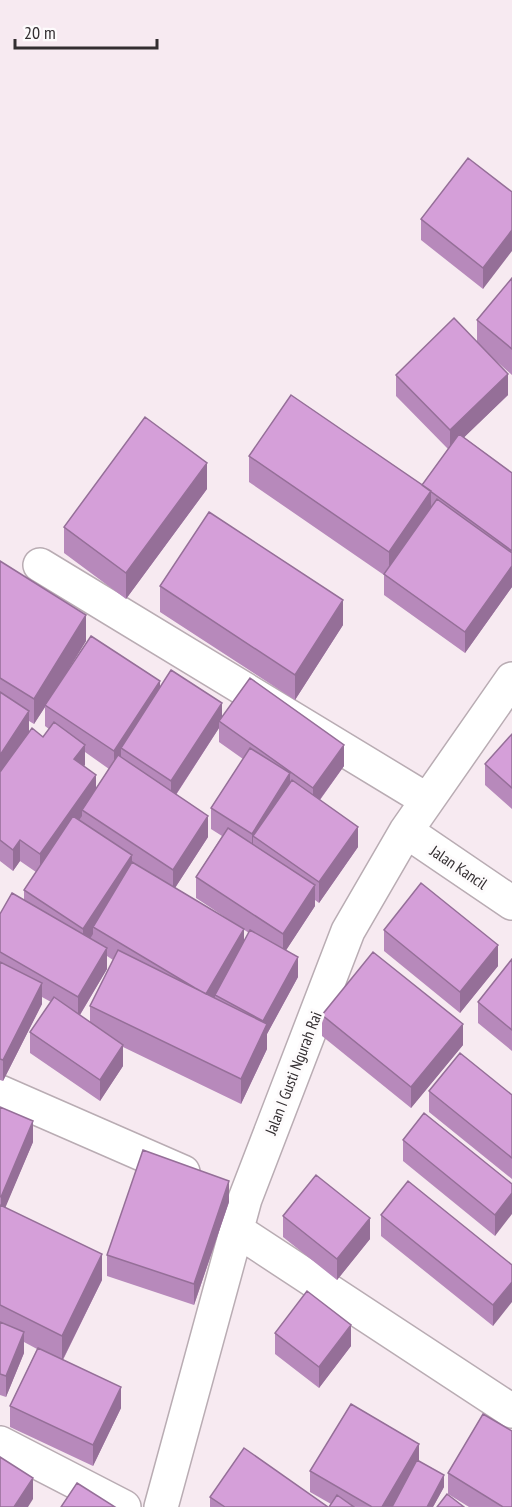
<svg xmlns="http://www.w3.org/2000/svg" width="512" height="1507" viewBox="0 0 512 1507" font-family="'PT Sans Narrow',sans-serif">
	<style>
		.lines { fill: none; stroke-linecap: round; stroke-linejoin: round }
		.minor-casing { stroke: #b9acb3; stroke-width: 36 }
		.minor { stroke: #fff; stroke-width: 33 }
		.wall { fill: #b789bb; fill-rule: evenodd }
		.shaded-wall { fill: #956f98 }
		.building { fill: #d59fd9; stroke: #956f98; stroke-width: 1.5 }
		.labels { text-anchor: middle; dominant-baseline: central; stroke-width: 6; stroke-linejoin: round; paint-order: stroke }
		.street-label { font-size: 16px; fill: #332e31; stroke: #fdfbfc }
	</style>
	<rect width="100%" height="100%" fill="#f7eaf1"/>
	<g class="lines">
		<defs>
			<path id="minor" d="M40,565L427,800
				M406,831L512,903
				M0,1092L183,1172
				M238,1231L512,1411
				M0,1443L124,1507
				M161,1507L245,1199L348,931L406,831L512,679"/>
		</defs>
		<!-- minor casing -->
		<use href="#minor" class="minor-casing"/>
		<!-- minor -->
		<use href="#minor" class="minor"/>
	</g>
	<!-- wall -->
	<path class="wall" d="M512,192L483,289L421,240V219Z
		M512,278V375L495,360L508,395L464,437L512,473V587L465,653L384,595V575L249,482V456L422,485L448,449L396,396V375L477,342V320Z
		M207,489L126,599L64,553V527Z
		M0,561L86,641L66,673L160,688L222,718L344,766L320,800L358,847L319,903L315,900V906L286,950L298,977L267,1034V1049L241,1104L123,1047V1066L100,1101L30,1053V1032L51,1002L42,997V1004L3,1081L0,1080V914L24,900V890L36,872L20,861L13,871L0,861ZM45,707V726L49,729L43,737L29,731V721L34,724ZM219,728V742L243,759L211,808V829L222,836L196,877V898L249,933L244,942L175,888L208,837L176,795ZM85,752L109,769L96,788L84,766ZM107,956L113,960L90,1006V1022L80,1015L107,969Z
		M160,586L343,625L295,700L160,612Z
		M512,734V809L485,785V764Z
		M384,930L498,966L460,1013L384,951Z
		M512,959V1051L478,1023V1002Z
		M322,1015L463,1045L411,1108L322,1036Z
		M429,1091L512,1095V1179L429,1112Z
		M0,1107L33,1142L5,1207L102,1280L63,1360L121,1408L93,1466L10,1427V1406L37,1349L24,1342V1353L6,1397L0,1395Z
		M403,1140L512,1184L495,1236L403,1161Z
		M229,1202L194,1305L107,1276V1255Z
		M381,1215L512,1265L493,1326L381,1236Z
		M283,1216L370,1239L337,1280L283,1237Z
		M275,1333L351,1346L319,1388L275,1354Z
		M419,1461L444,1487L433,1507H329L331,1504L310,1492V1471Z
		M448,1473L512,1507H469L448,1494Z
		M210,1497L328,1507H210Z"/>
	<!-- shaded-wall -->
	<path class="shaded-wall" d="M512,230V251L483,289V268Z
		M508,374V395L450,451V430Z
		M207,463V489L126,599V573Z
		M431,491V517L389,578V552Z
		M512,566V587L465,653V632Z
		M343,600V625L295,700V675Z
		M86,615V641L46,706L45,705V707L34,724V699Z
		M160,681V702L121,748V761L114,772V751Z
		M222,703V723L219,721V728L171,802V781Z
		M29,711V732L0,776V755Z
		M85,745V765L74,780V759Z
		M344,745V766L313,809V788Z
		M290,773V794L253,836V853L252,855V834Z
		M96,775V796L82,810V816L40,875V854Z
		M208,816V837L173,891V870Z
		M358,827V847L319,903V882Z
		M20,840V861L13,871V850Z
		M132,855V876L93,927V934L83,950V929Z
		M315,885V906L283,955V934Z
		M244,929V950L215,995V999L205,995Z
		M498,945V966L460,1013V992Z
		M107,948V969L78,1018V997Z
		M298,957V977L267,1034V1049L241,1104V1079L263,1021Z
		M42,983V1004L3,1081V1060Z
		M463,1024V1045L411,1108V1087Z
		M123,1045V1066L100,1101V1080Z
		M33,1121V1142L1,1218V1197Z
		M229,1181V1202L194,1305V1284Z
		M512,1193V1214L495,1236V1215Z
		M370,1218V1239L337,1280V1259Z
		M102,1254V1280L62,1361V1336Z
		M512,1282V1302L493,1326V1305Z
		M351,1325V1346L319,1388V1367Z
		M24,1332V1353L6,1397V1376Z
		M121,1387V1408L93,1466V1445Z
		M419,1444V1465L394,1507H382Z
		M444,1475V1487L433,1507H427Z
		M33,1478V1499L28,1507H14Z"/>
	<!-- building -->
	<path class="building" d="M468,158L512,192V230L483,268L421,219Z
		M512,278V349L477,320Z
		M454,318L508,374L450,430L396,375Z
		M291,395L431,491L389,552L249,456Z
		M145,417L207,463L126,573L64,527Z
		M459,434L512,473V551L422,485Z
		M437,499L512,553V566L465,632L384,574Z
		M209,512L343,600L295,675L160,586Z
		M0,561L86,615L34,699L0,678Z
		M91,636L160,681L114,751L45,705Z
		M171,670L222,703L171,781L121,748Z
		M250,678L344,745L313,788L219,721Z
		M0,692L29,711L0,755Z
		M54,722L85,745L74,759L96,775L40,854L20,840L13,850L0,840V772L32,728L43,737Z
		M512,734V788L485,764Z
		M250,748L290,773L252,834L211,808Z
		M118,755L208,816L173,870L82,810Z
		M292,780L358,827L319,882L253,836Z
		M73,816L132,855L83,929L24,890Z
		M228,828L315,885L283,934L196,877Z
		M132,862L244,929L206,994L195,988L93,927Z
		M421,883L498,945L460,992L384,930Z
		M12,893L107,948L78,997L0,952V914Z
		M250,930L298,957L263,1021L215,995Z
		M118,950L267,1024L241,1079L90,1006Z
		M373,952L463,1024L411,1087L322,1015Z
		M512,959V1030L478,1002Z
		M0,962L42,983L3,1060L0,1059Z
		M54,997L123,1045L100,1080L30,1032Z
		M460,1053L512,1095V1158L429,1091Z
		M0,1107L33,1121L1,1197L0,1196Z
		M424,1113L512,1184V1193L495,1215L403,1140Z
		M143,1150L229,1181L194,1284L107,1255Z
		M316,1175L370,1218L337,1259L283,1216Z
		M408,1181L512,1265V1282L493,1305L381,1215Z
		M0,1205L102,1254L62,1336L0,1305Z
		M307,1291L351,1325L319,1367L275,1333Z
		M0,1322L24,1332L6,1376L0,1374Z
		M38,1348L121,1387L93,1445L10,1406Z
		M351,1404L419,1444L382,1507H372L310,1471Z
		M483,1414L512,1431V1507H503L448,1473Z
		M244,1448L328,1507H225L210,1497Z
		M0,1457L33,1478L14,1507H0Z
		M417,1460L444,1475L427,1507H392Z
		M77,1483L115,1507H61Z
		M447,1494L464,1507H437Z
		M337,1495L354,1507H329Z"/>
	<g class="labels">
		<!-- street labels -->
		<g class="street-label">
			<text transform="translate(459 867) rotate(34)">Jalan Kancil</text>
			<text transform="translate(293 1073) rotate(-69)">Jalan I Gusti Ngurah Rai</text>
		</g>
	</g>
	<!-- scale -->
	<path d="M15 39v9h142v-9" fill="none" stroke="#332e31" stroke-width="3"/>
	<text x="24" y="39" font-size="18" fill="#332e31" stroke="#fdfbfc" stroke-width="4.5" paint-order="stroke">20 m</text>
</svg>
